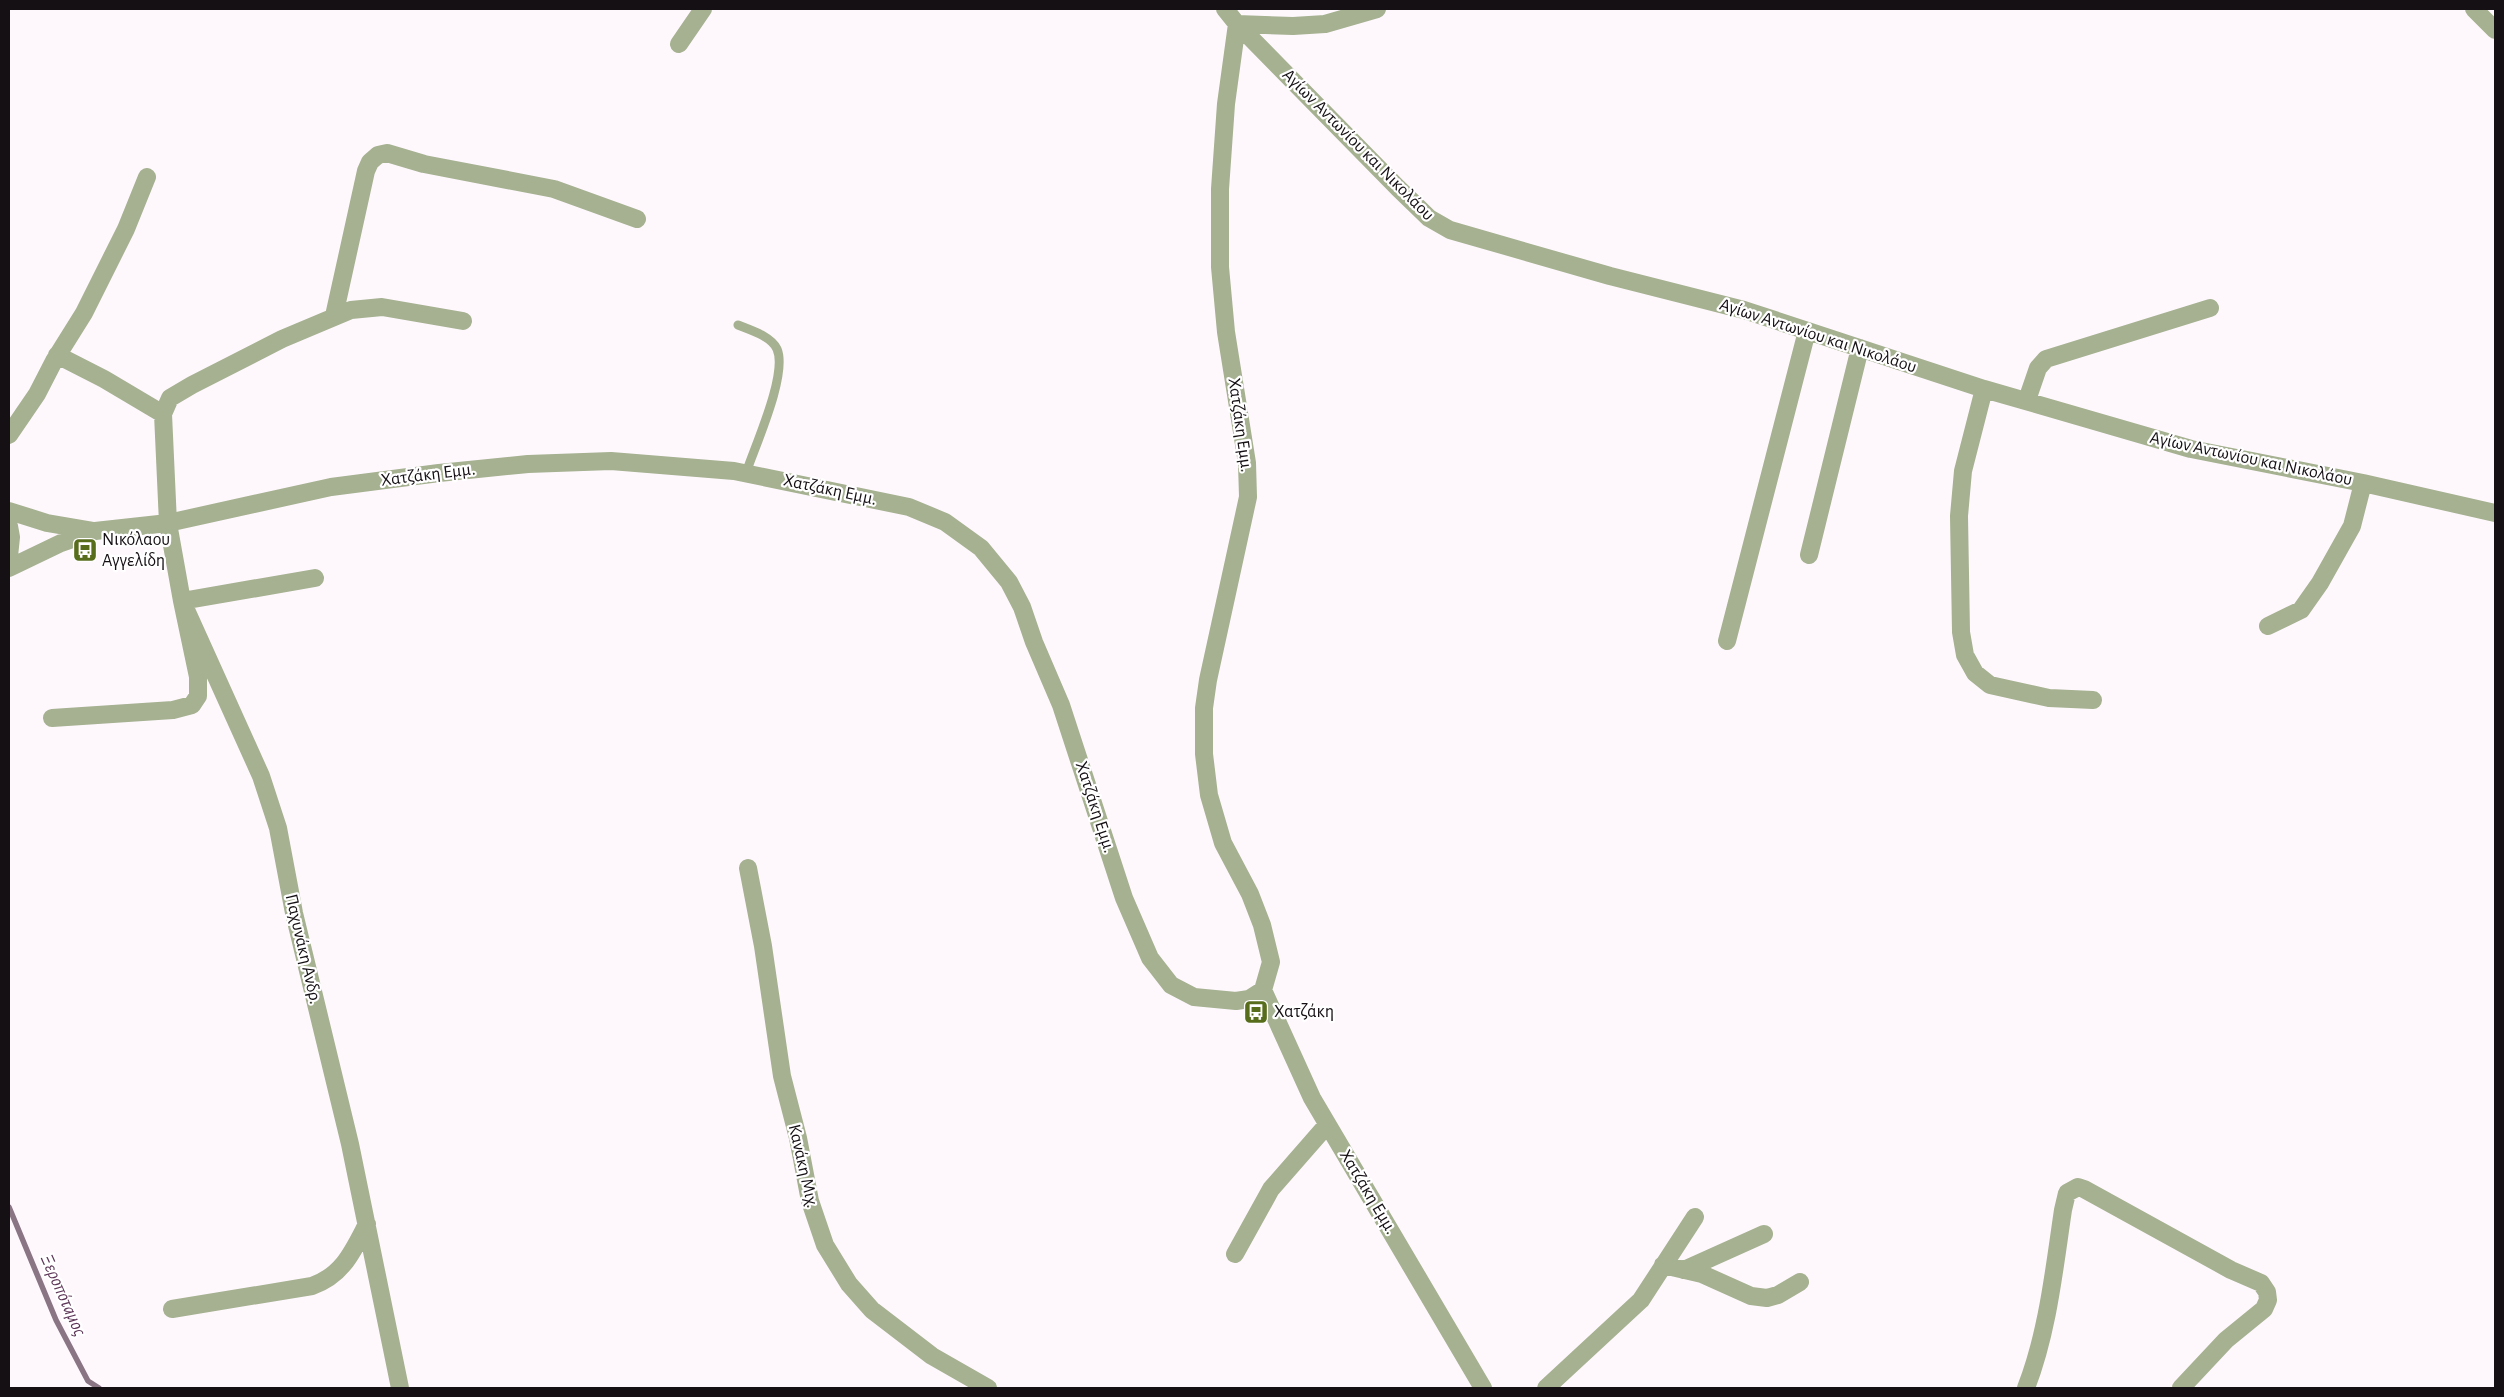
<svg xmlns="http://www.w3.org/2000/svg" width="2504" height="1397" viewBox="0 0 2504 1397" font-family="'Alegreya Sans',sans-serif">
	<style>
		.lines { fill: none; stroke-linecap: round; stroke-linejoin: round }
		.stream { stroke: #8a7585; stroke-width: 5.5 }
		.lane { stroke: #a5b190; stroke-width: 9 }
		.street { stroke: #a5b190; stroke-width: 18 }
		.labels { text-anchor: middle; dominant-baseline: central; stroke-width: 4.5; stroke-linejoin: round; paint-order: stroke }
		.street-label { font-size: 18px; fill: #151014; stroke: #fff }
		.poi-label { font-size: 18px; fill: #151014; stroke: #fff; text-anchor: start }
		.water-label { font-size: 19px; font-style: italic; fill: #5d3657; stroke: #fff }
	</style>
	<rect width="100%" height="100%" fill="#fef8fd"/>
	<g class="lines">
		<!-- stream -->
		<path class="stream" d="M9,1207L56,1320L88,1381L99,1388"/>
		<!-- lane -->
		<path class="lane" d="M738,325C750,330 771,336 777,349C788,374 755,446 746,473"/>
		<!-- street -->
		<path class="street" d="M1225,9L1237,24L1398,188L1429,218L1450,230L1610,276L1744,310L1984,389L2191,449L2363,483L2495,513
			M2474,9L2495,30
			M1237,24L1293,26L1325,24L1377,9
			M679,44L703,9
			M334,316L366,171L370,162L378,155L387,153L424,164L554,189L637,219
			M57,355L104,379L163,414
			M1984,389L1963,471L1959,516L1961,632L1965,655L1975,673L1990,685L2049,698L2093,700
			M2027,400L2038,368L2046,359L2210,308
			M9,435L37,394L54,361L84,313L126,229L147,177
			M9,511L47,523L94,531
			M9,526L11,537L9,556
			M1809,555L1860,348
			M9,568L61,543L95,531L168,523L331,487L439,473L528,464L611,461L734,471L909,507L945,522L981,548L1009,582L1022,607L1034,642L1061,705L1124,898L1150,958L1171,985L1194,997L1236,1001L1249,999L1263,990L1271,962L1262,925L1250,894L1223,843L1209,795L1204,754V708L1208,680L1248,497L1247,463L1226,332L1220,267V189L1226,104L1237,24
			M2268,626L2301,610L2320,583L2352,526L2363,483
			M1727,641L1807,331
			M52,718L173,710L192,705L198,696V677L182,601L315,578
			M748,868L763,946L782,1076L798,1138L810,1201L825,1245L849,1284L872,1310L932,1356L988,1388
			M1263,990L1312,1098L1483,1388
			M1235,1254L1271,1189L1327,1125
			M1663,1265L1702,1274L1751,1296L1767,1298L1778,1295L1800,1282
			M1684,1270L1764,1234
			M172,1309L312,1286C343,1275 353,1251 367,1224
			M400,1388L350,1144L294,913L278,828L261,776L182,601L168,523L163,414L170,398L192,385L282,339L351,310L382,307L463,321
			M1546,1388L1641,1300L1695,1217
			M2026,1388C2048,1331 2054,1270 2063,1210L2067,1193L2078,1187L2084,1189L2231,1270L2261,1283L2267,1292L2268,1300L2264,1309L2226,1340L2181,1388"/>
	</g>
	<!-- icons -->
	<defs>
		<symbol id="bus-square" viewBox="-11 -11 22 22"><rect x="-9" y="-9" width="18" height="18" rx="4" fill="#586d1c" stroke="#fff"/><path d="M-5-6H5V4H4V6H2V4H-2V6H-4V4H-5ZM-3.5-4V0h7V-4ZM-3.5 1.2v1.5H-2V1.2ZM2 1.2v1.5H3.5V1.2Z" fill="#fff"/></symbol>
	</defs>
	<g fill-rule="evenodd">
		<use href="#bus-square" x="71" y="536" width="28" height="28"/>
		<use href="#bus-square" x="1242" y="998" width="28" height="28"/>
	</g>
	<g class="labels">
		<!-- street labels -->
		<g class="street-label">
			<text transform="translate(1358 145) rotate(45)">Αγίων Αντωνίου και Νικολάου</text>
			<text transform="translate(1818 336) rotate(18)">Αγίων Αντωνίου και Νικολάου</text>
			<text transform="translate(1240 425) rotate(82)">Χατζάκη Εμμ.</text>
			<text transform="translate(2251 459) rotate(12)">Αγίων Αντωνίου και Νικολάου</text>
			<text transform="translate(428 475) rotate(-7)">Χατζάκη Εμμ.</text>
			<text transform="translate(830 490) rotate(12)">Χατζάκη Εμμ.</text>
			<text transform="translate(1095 807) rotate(72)">Χατζάκη Εμμ.</text>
			<text transform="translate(303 949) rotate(77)">Παχυνάκη Ανδρ.</text>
			<text transform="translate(803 1166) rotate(77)">Κανάκη Μιχ.</text>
			<text transform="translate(1368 1192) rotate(59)">Χατζάκη Εμμ.</text>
		</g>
		<!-- poi labels -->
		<g class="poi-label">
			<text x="102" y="540">Νικόλαου<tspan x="102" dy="21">Αγγελίδη</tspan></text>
			<text x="1274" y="1012">Χατζάκη</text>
		</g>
		<!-- water labels -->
		<g class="water-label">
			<text transform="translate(63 1295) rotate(66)">Ξεροπόταμος</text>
		</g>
	</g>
	<!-- border -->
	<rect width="2504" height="1397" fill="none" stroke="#151014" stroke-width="20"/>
</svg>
